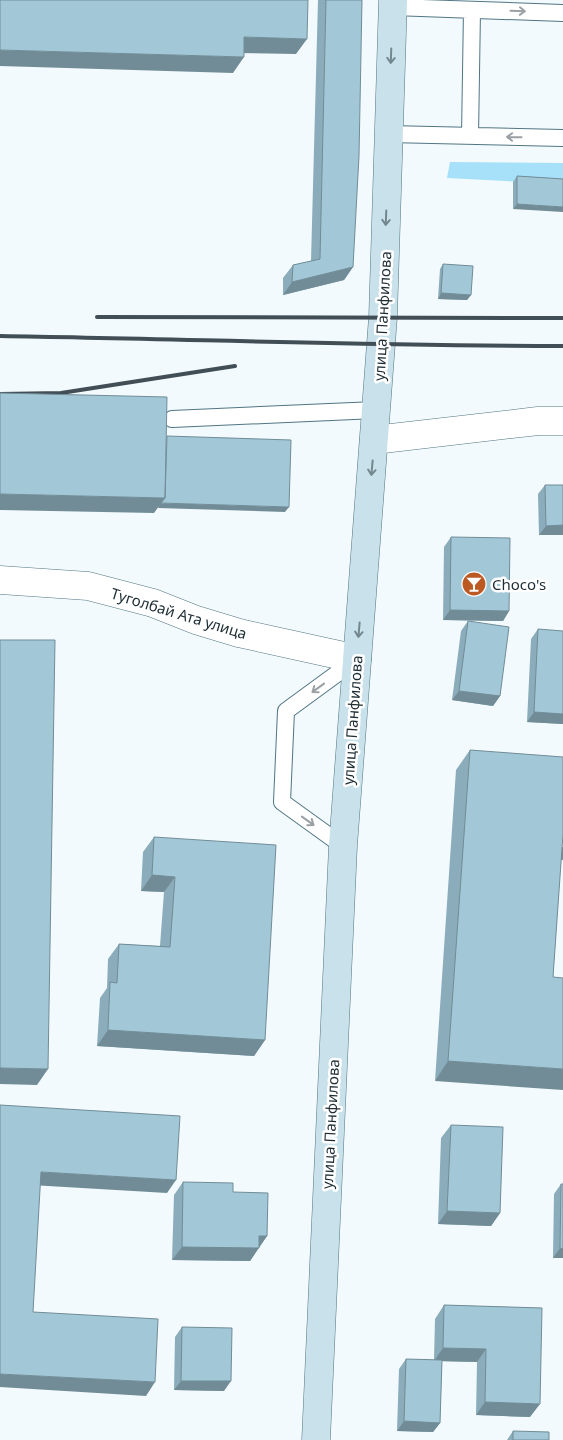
<svg xmlns="http://www.w3.org/2000/svg" width="563" height="1440" viewBox="0 0 563 1440" font-family="'Noto Sans',sans-serif">
	<style>
		.green { fill: #a7e1f9 }
		.lines { fill: none; stroke-linecap: round; stroke-linejoin: round }
		.lane-casing { stroke: #517583; stroke-width: 18 }
		.street-casing { stroke: #517583; stroke-width: 29 }
		.secondary-casing { stroke: #517583; stroke-width: 29 }
		.lane { stroke: #fff; stroke-width: 16 }
		.street { stroke: #fff; stroke-width: 28 }
		.secondary { stroke: #c8e1ea; stroke-width: 28 }
		.rail { stroke: #414e55; stroke-width: 4 }
		.wall { fill: #8bacba }
		.shaded-wall { fill: #718c97 }
		.building { fill: #a2c8d8; stroke: #718c97 }
		.oneway { stroke: #9aa0a4 }
		.oneway2 { stroke: #73878f }
		.labels { text-anchor: middle; dominant-baseline: central; stroke-width: 5; stroke-linejoin: round; paint-order: stroke }
		.street-label { font-size: 15px; fill: #1e2d34; stroke: #fff }
		.poi-label { font-size: 15px; fill: #1e2d34; stroke: #fff; text-anchor: start }
	</style>
	<rect width="100%" height="100%" fill="#f2fafd"/>
	<!-- green -->
	<path class="green" d="M450,162L563,163V184L447,178Z"/>
	<g class="lines">
		<defs>
			<path id="lane" d="M393,7L563,13
				M388,134L563,138
				M470,136L472,10
				M172,419L376,410
				M343,846L282,802L286,711L357,659"/>
			<path id="street" d="M374,440L538,421H563
				M0,580L88,586L153,603L196,620L239,633L357,659"/>
			<path id="secondary" d="M316,1440L343,846L383,317L393,0"/>
		</defs>
		<!-- lane casing -->
		<use href="#lane" class="lane-casing"/>
		<!-- street casing -->
		<use href="#street" class="street-casing"/>
		<!-- secondary casing -->
		<use href="#secondary" class="secondary-casing"/>
		<!-- lane -->
		<use href="#lane" class="lane"/>
		<!-- street -->
		<use href="#street" class="street"/>
		<!-- secondary -->
		<use href="#secondary" class="secondary"/>
		<!-- rail -->
		<path class="rail" d="M97,317L563,318
			M0,336C188,339 375,346 563,346
			M0,394L61,393L235,366"/>
	</g>
	<!-- wall -->
	<path class="wall" d="M318,0H362L353,267L344,280L283,295V278L293,265L311,261Z
		M517,176L563,179L513,209V182Z
		M443,264L471,295L467,300L438,299L440,269Z
		M545,485L563,535H539L538,494Z
		M451,537L509,611L503,621L443,620L444,547Z
		M468,621L500,696L493,706L452,700L461,631Z
		M538,629L563,724L527,722L531,639Z
		M470,750L563,860H561L553,977L435,1081L456,770Z
		M154,837L265,1040L254,1056L97,1046L100,998L107,988L108,959L119,944L160,946L164,892L141,891L143,852Z
		M451,1125L500,1213L491,1226L438,1224L441,1138Z
		M183,1182L233,1192L267,1236L250,1261L172,1260L174,1195Z
		M561,1184L563,1258H553L554,1194Z
		M444,1305L542,1308L530,1417L476,1415L477,1362L442,1361L440,1423L433,1432L397,1431L399,1369L406,1359L434,1360L435,1319Z
		M182,1327L224,1391L174,1390L175,1337Z
		M513,1431L549,1440H507Z"/>
	<!-- shaded-wall -->
	<path class="shaded-wall" d="M244,37L307,39L296,54L233,53Z
		M0,50L244,57L233,73L0,66Z
		M517,204L563,207V212L513,209Z
		M353,267L344,280L283,295L292,282Z
		M441,293L471,295L467,300L438,299Z
		M0,494L165,498L154,513L0,510Z
		M161,503L289,507L285,512L158,508Z
		M563,525V535H539L546,526Z
		M450,610L509,611L503,621L443,620Z
		M459,691L500,696L493,706L452,700Z
		M534,712L563,714V724L527,722Z
		M558,846L563,847V860L549,859Z
		M152,875L175,877L164,892L141,891Z
		M108,1030L265,1040L254,1056L97,1046Z
		M448,1061L563,1069V1090L435,1081Z
		M0,1068L48,1069L37,1085L0,1084Z
		M41,1172L176,1180L167,1193L31,1185Z
		M447,1211L500,1213L491,1226L438,1224Z
		M259,1236H267L250,1261L172,1260L182,1247Z
		M560,1248L563,1249V1258H553Z
		M443,1348L486,1349L477,1362L434,1361Z
		M0,1374L155,1382L146,1396L0,1387Z
		M181,1381H231L224,1391L174,1390Z
		M485,1402L540,1404L530,1417L476,1415Z
		M404,1421L440,1423L433,1432L397,1431Z"/>
	<!-- building -->
	<path class="building" d="M0,0H308L307,39L244,37V57L0,50Z
		M326,0H362L359,156L353,267L292,282L293,265L320,259Z
		M517,176L563,179V207L517,204Z
		M443,264L473,266L471,295L441,293Z
		M0,393L167,397L165,498L0,494Z
		M167,436L291,440L289,507L161,503L165,498Z
		M545,485H563V525L546,526Z
		M451,537L510,538L509,611L450,610Z
		M468,621L509,627L500,696L459,691Z
		M538,629L563,631V714L534,712Z
		M0,640H55L48,1069L0,1068Z
		M470,750L563,757V834L553,977L563,978V1069L448,1061Z
		M154,837L276,845L265,1040L108,1030L110,982L117,983L119,944L170,947L175,877L152,875Z
		M0,1105L180,1116L176,1180L41,1172L33,1312L158,1319L155,1382L0,1374Z
		M451,1125L503,1127L500,1213L447,1211Z
		M183,1182L233,1183V1192L268,1193L267,1236H259V1248L182,1247Z
		M561,1184H563V1249L560,1248Z
		M444,1305L542,1308L540,1404L485,1402L486,1349L443,1348Z
		M182,1327L232,1328L231,1381H181Z
		M406,1359L442,1360L440,1423L404,1421Z
		M513,1431L549,1432V1440H513Z"/>
	<!-- one-way arrows -->
	<defs><path id="oneway-shaft" d="M-6 0H5M1.5-3L5.5 0L1.5 3" fill="none" stroke-width="1.6" stroke-linecap="round" stroke-linejoin="round" transform="scale(1.25)"/></defs>
	<g class="oneway">
		<use href="#oneway-shaft" transform="translate(518 11) rotate(2)"/>
		<use href="#oneway-shaft" transform="translate(514 137) rotate(-179)"/>
		<use href="#oneway-shaft" transform="translate(318 688) rotate(144)"/>
		<use href="#oneway-shaft" transform="translate(308 821) rotate(36)"/>
	</g>
	<g class="oneway2">
		<use href="#oneway-shaft" transform="translate(391 56) rotate(92)"/>
		<use href="#oneway-shaft" transform="translate(386 218) rotate(92)"/>
		<use href="#oneway-shaft" transform="translate(372 468) rotate(95)"/>
		<use href="#oneway-shaft" transform="translate(359 630) rotate(95)"/>
	</g>
	<!-- icons -->
	<defs>
		<symbol id="bar-disc" viewBox="-11 -11 22 22"><circle r="9.5" fill="#bc5822" stroke="#fff"/><path d="M-6-5H6L.8 .8V4.5H3.5V6h-7V4.5H-.8V.8Z" fill="#fff"/></symbol>
	</defs>
	<g fill-rule="evenodd">
		<use href="#bar-disc" x="460" y="570" width="28" height="28"/>
	</g>
	<g class="labels">
		<!-- street labels -->
		<g class="street-label">
			<text transform="translate(382 316) rotate(-87)">улица Панфилова</text>
			<text transform="translate(179 613) rotate(17)">Туголбай Ата улица</text>
			<text transform="translate(352 720) rotate(-86)">улица Панфилова</text>
			<text transform="translate(330 1124) rotate(-87)">улица Панфилова</text>
		</g>
		<!-- poi labels -->
		<g class="poi-label">
			<text x="492" y="584">Choco's</text>
		</g>
	</g>
</svg>
